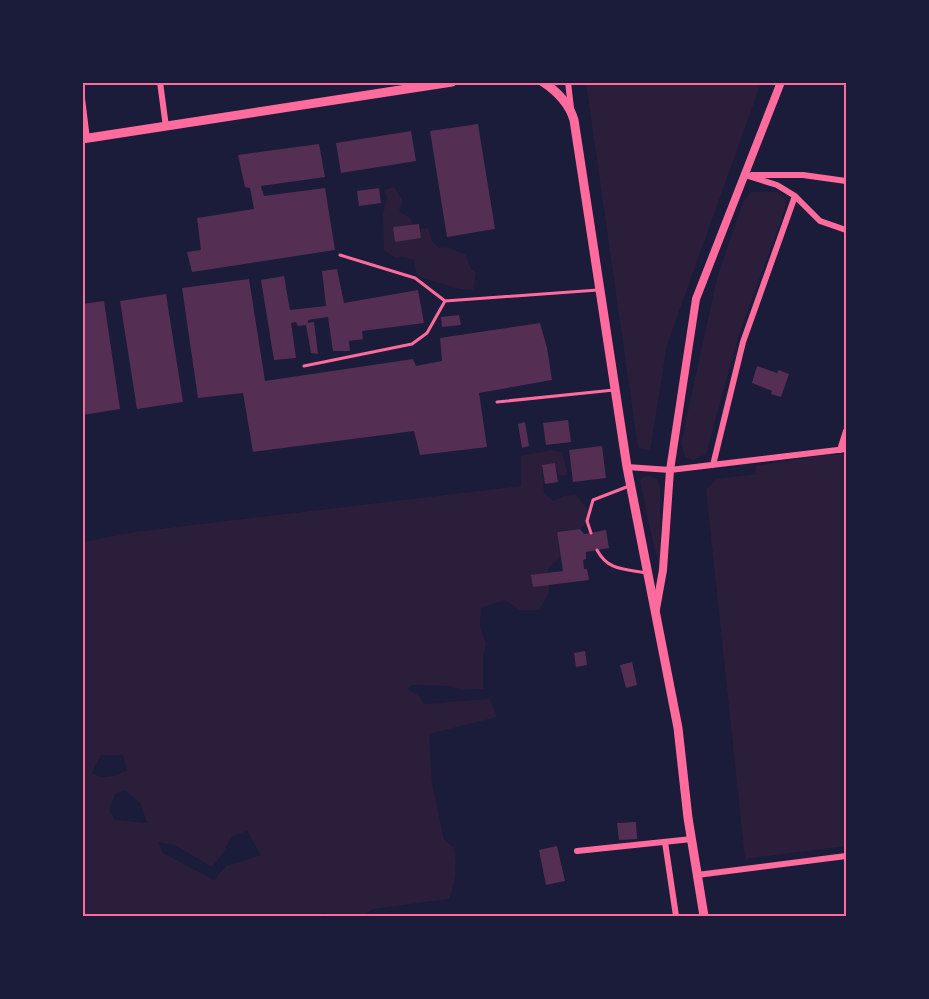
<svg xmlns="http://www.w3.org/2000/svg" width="929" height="999" viewBox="0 0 929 999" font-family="Ubuntu,sans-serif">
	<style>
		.green { fill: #2a1e3b; fill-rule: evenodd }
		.building { fill: #542f53 }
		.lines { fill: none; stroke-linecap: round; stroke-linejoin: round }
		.service { stroke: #ff6b9d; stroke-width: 3 }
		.minor { stroke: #ff6b9d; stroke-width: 6 }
		.secondary { stroke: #ff6b9d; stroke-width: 8 }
		.primary { stroke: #ff6b9d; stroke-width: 9 }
		.neatline { fill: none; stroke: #ff6b9d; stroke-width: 2 }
	</style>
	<rect width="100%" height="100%" fill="#1b1b3a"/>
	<!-- green -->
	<path class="green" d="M586,83H761L667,345L650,451L638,448Z
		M394,187L403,201L399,211L411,219L412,225L393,227L395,241L421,238L420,229L428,228L432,241L439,248L446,247L465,254L471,269L476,273L473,290L459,289L417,276L414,260L403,257L395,258L384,250L383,215L387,197L384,190Z
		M751,192H778L786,201L785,210L739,334L706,454L693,460L685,457L681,443L717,278L743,202Z
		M551,450L562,452L568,475L559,476L555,463L542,465L544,493L553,501L563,496L576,495L588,510L591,520L580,529L557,531L560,557L548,569L549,593L539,610H520L505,600L481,608L480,626L486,644L483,656V689L462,690L450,686L412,685L408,689L419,696L425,704L490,699L497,717L429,734L432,783L444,839L454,848C457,867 456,881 449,899L373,909L363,916H331L330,914L322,913L321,916H83V542L135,532L521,486V456ZM101,755H123L127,770C114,776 105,781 92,773ZM125,790L141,804L147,823L115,820L109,810L115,794ZM247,831L261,855L226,866L214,880L163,853L158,842L175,845L212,867L223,853L232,836Z
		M846,454V846L745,859L706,489L717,479L757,474L755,473L756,466L822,455Z
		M650,476L658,480L660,487V565L654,547L640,481L644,477Z"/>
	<!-- building -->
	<path class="building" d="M478,124L495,229L447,237L430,131Z
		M411,131L416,161L341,173L336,143Z
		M319,144L325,177L261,186L264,196L325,188L335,250L192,272L187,252L201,250L197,218L254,209L250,188L245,187L238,155Z
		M379,188L381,203L359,206L357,191Z
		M419,224L421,238L395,242L393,227Z
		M337,269L344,303L418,290L424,323L362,331L363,339L349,341L350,351H333L328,317L308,320V323L314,322L318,354L311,353L306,325L298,326L296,322L291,323L296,358L274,360L261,280L284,276L290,310L326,306L322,271Z
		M249,279L265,381L413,359L416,366L442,361L440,338L540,323L547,348L552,380L479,393L487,447L420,455L414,431L253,452L243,393L198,398L182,288Z
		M166,294L183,402L137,409L120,301Z
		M104,301L120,409L82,415V304Z
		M459,315L461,325L442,327L441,317Z
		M757,366L777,373L779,370L789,374L781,397L771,394L772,391L752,383Z
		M568,420L571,442L546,445L543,423Z
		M525,422L529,446L522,448L518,424Z
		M602,446L606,478L573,482L569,450Z
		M555,463L558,482L545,484L542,465Z
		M580,529L584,534L606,530L609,548L586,552V559L583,560L584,569H587L589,580L533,587L531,575L563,571L557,532Z
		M585,651L587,665L576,667L574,653Z
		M632,662L637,685L626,688L620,665Z
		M636,822L637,839L619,840L617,823Z
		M557,846L565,881L546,885L539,850Z"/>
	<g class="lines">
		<!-- service -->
		<path class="service" d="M340,255L415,278L445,301L598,290
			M304,366L412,344L427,333L445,301
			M497,402L614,390
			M591,533L587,521L593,500L629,486
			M597,550C608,571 625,569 647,573"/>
		<!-- minor -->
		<path class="minor" d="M160,82L166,127
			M568,82L571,108
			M82,98L87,139
			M745,175L777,185L795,196L820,221L846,230
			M752,175H803L846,181
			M840,450L846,431
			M713,465L743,342L795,196
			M627,467L670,470L846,449
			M665,842L676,916
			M577,851L692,839
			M697,875L846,856"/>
		<!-- secondary -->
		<path class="secondary" d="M656,609L663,570L670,470L696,299L781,82"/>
		<!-- primary -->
		<path class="primary" d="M543,82C558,92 569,103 574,120L627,467L678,728L688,818L704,916
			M82,139L452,82"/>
	</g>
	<!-- border -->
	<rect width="929" height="999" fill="none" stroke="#1b1b3a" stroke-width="168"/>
	<rect x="84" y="84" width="761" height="831" class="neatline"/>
</svg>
